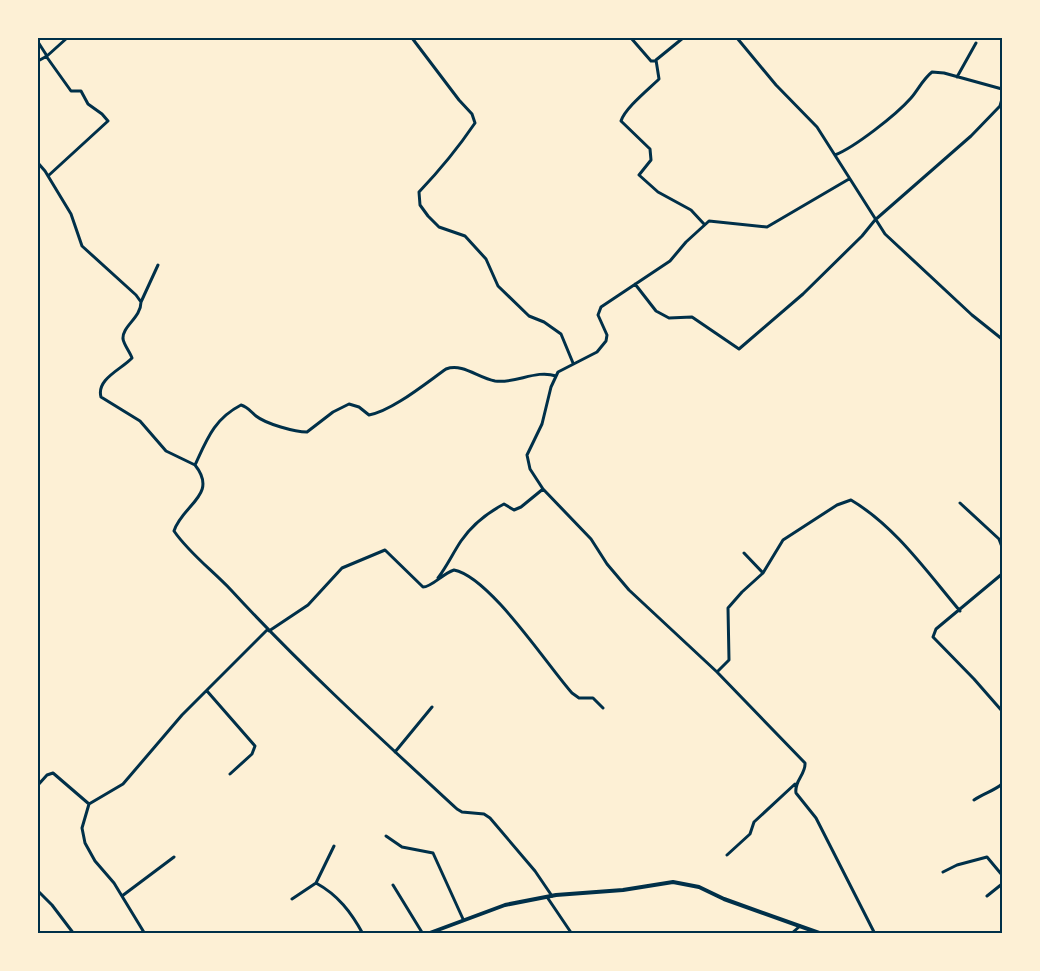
<svg xmlns="http://www.w3.org/2000/svg" width="1040" height="971" viewBox="0 0 1040 971" font-family="Figtree,sans-serif">
	<style>
		.lines { fill: none; stroke-linecap: round; stroke-linejoin: round }
		.minor { stroke: #003049; stroke-width: 3 }
		.tertiary { stroke: #003049; stroke-width: 4 }
		.neatline { fill: none; stroke: #003049; stroke-width: 2 }
	</style>
	<rect width="100%" height="100%" fill="#fdf0d5"/>
	<g class="lines">
		<!-- minor -->
		<path class="minor" d="M412,38L459,100L472,114L475,123C458,148 440,170 419,192L420,205L428,216L439,227L465,236L486,259L498,286L529,316L544,322L561,334L573,363
			M631,38L651,61H656
			M683,38L656,60L659,79C649,89 625,108 621,121L650,149L651,160L639,175L658,192L691,210L704,224
			M737,38L776,85L817,127L885,234L972,315L1002,339
			M38,42L47,56
			M46,56L71,91H81L88,104L102,114L108,121L48,176
			M38,61L47,56L67,38
			M957,77L976,43
			M835,155C855,147 896,115 911,98C918,90 923,79 932,72L944,73L1002,89
			M38,163L45,171L71,214L82,246L136,295L141,302C141,318 122,326 123,339C124,345 130,352 132,358C122,369 96,379 101,397L140,421L166,451L195,465
			M635,284L656,311L669,318L692,317L739,349L803,294L862,236L875,220L971,136L1000,106L1002,99
			M141,302L158,265
			M543,489L530,469L527,455L542,424L551,387L558,372L597,352L606,341L607,335L598,315L601,307L670,261L686,242L709,221L767,227L849,179
			M960,503L999,539L1002,547
			M744,553L763,573
			M1002,574L936,629L933,637L974,679L1002,711
			M438,578C447,566 453,553 461,541C472,525 487,513 504,504L514,510L521,507L543,489L591,539L607,564L629,590L717,672L805,763C806,774 794,781 796,793L816,818L875,934
			M269,631L308,605L342,568L385,550L423,587C432,587 442,574 454,570C490,577 547,665 572,693L579,698H593L603,708
			M717,672L729,660L728,608L742,592L763,573L783,540L837,505L851,500C895,526 927,572 960,611
			M207,691L255,746L252,754L230,774
			M395,752L432,707
			M38,785L47,775L53,773L89,804
			M974,800C984,793 994,791 1002,784
			M386,836L402,847L433,853L463,919
			M727,855L750,834L754,822L795,784
			M943,872L957,865L987,857L1002,875
			M316,883C338,895 351,912 363,934
			M393,885L423,934
			M38,891L52,905L74,934
			M122,896L174,857
			M552,896L535,871L490,818L484,814L462,812L457,809C380,738 302,667 231,590C212,570 189,553 174,531C182,505 219,495 195,465C207,439 214,419 241,405C248,407 251,412 256,416C266,424 295,432 307,432L333,412L349,404L359,407L369,415C392,411 426,383 446,369C463,363 478,378 495,381C516,384 536,369 556,376
			M987,896L1002,884
			M547,897L572,934
			M292,899L316,883L334,846
			M145,934L114,883L95,861L85,843L82,828L89,804L123,784L182,715L267,630
			M791,934L800,926"/>
		<!-- tertiary -->
		<path class="tertiary" d="M427,934L505,905L556,895L623,890L673,882L699,887L724,899L822,934"/>
	</g>
	<!-- border -->
	<rect width="1040" height="971" fill="none" stroke="#fdf0d5" stroke-width="78"/>
	<rect x="39" y="39" width="962" height="893" class="neatline"/>
</svg>
